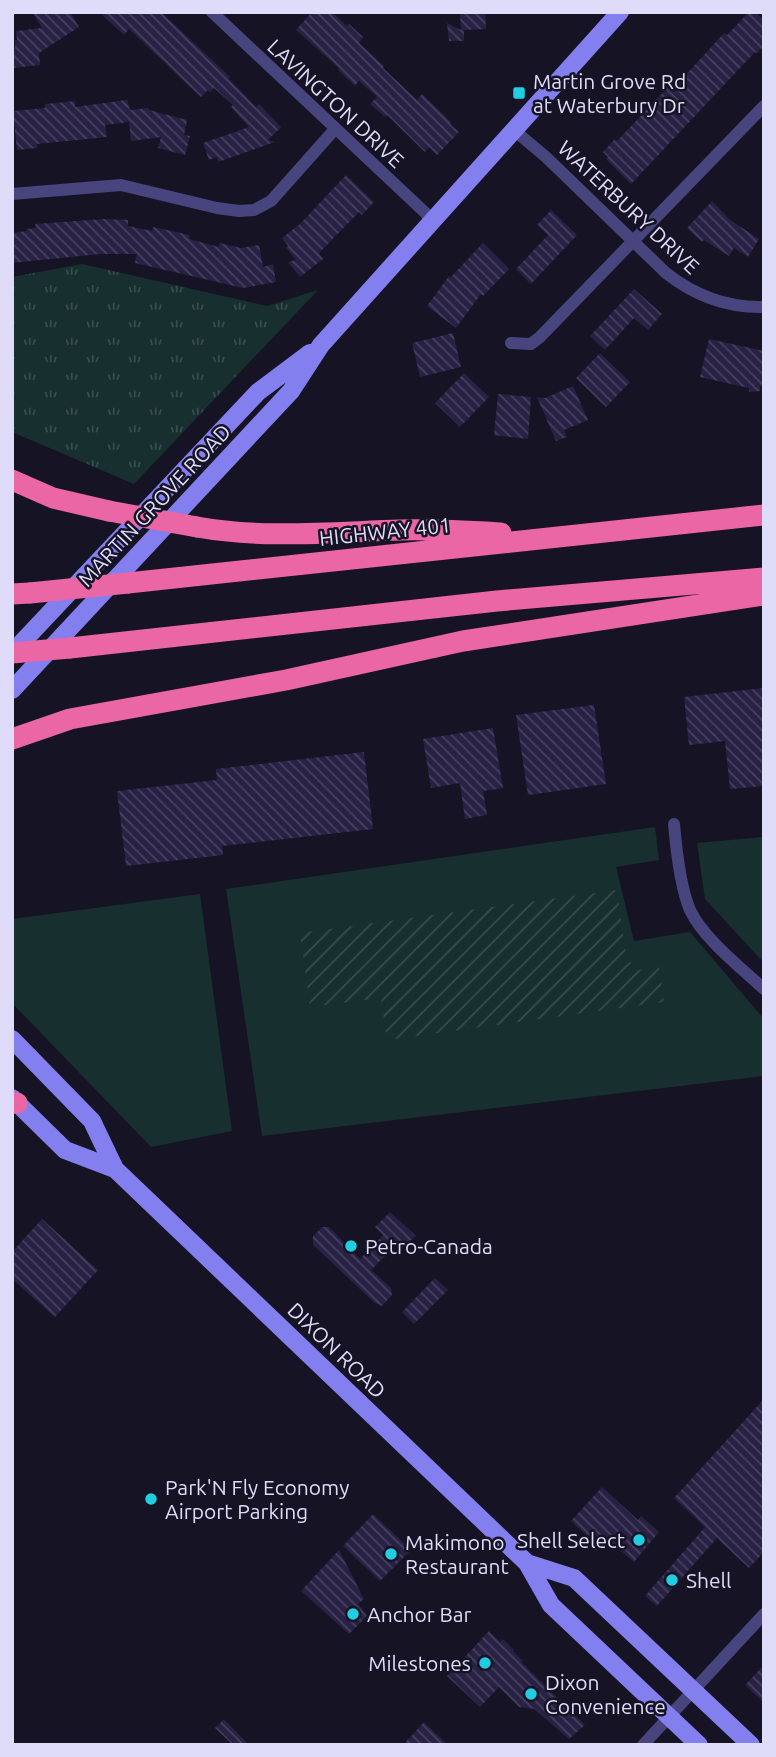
<svg xmlns="http://www.w3.org/2000/svg" width="776" height="1757" viewBox="0 0 776 1757" font-family="Ubuntu,sans-serif">
	<style>
		.grass { fill: #172f2e }
		.park { fill: url(#park-tufts) }
		.garden { fill: url(#garden-furrows) }
		.building { fill: url(#building-back-hatch) }
		.lines { fill: none; stroke-linecap: round; stroke-linejoin: round }
		.street { stroke: #47447e; stroke-width: 12 }
		.secondary { stroke: #837fee; stroke-width: 18 }
		.highway { stroke: #eb66a5; stroke-width: 21 }
		.highway-bridge { stroke: #eb66a5; stroke-width: 21 }
		.poi-dot { fill: #21cde1; stroke: #161325; stroke-width: 2.5 }
		.labels { text-anchor: middle; dominant-baseline: central; stroke-width: 5; stroke-linejoin: round; paint-order: stroke }
		.poi-label { font-size: 21px; fill: #dfdcfa; stroke: #161325; text-anchor: start }
		.street-label { font-size: 21px; fill: #dfdcfa; stroke: #161325 }
	</style>
	<defs>
		<pattern id="park-tufts" width="24" height="20" patternUnits="userSpaceOnUse" patternTransform="scale(1.75)"><rect width="24" height="20" fill="#172f2e"/><path d="M3 7l-1-3M5 7V3M7 7l1-3M15 17l-1-3M17 17v-4M19 17l1-3" fill="none" stroke="#384d4d"/></pattern>
		<pattern id="garden-furrows" width="10" height="10" patternUnits="userSpaceOnUse" patternTransform="scale(1.75)"><rect width="10" height="10" fill="#172f2e"/><path d="M-1 1l2-2M0 10L10 0M9 11l2-2" fill="none" stroke="#384d4d"/></pattern>
		<pattern id="building-back-hatch" width="6" height="6" patternUnits="userSpaceOnUse" patternTransform="scale(1.75)"><rect width="6" height="6" fill="#282144"/><path d="M-1 5l2 2M0 0l6 6M5-1l2 2" fill="none" stroke="#474160"/></pattern>
	</defs>
	<rect width="100%" height="100%" fill="#161325"/>
	<!-- grass -->
	<path class="grass" d="M655,827L659,860L616,867L634,941L690,932L764,1019V1076L262,1136L226,889Z
		M764,837V963L705,899L697,843Z
		M200,894L232,1131L151,1147L12,1003V919Z"/>
	<!-- park -->
	<path class="park" d="M82,264L267,306L318,290L134,484L12,432V277Z"/>
	<!-- garden -->
	<path class="garden" d="M617,890L627,963L631,962L632,971L659,967L664,1002L387,1040L381,998L310,1007L300,933Z"/>
	<!-- building -->
	<path class="building" d="M32,12H70L79,27L39,53L40,65L12,68V49L15,48V40H17L16,31L42,28Z
		M99,12H161L230,77L229,79L256,107L259,104L281,127L268,140L275,142L218,162L217,157L209,160L203,143L235,132L239,133L237,131L249,127L231,107L233,105L214,88L210,92L208,90L201,97L129,29L124,35Z
		M312,12H332L347,26L349,24L363,37L359,43L384,66L383,68L417,100L422,94L450,121L451,125L459,132L437,155L429,147L425,152L387,115L385,117L370,104L377,97L359,81L355,86L338,70L339,68L296,30Z
		M460,12H485L486,29L462,30L464,31V41H449L447,23L461,30Z
		M749,12H755L764,20V46L757,53L755,52L631,184L606,159L608,157L603,152L615,139L617,141L668,87L672,90L724,33L727,35Z
		M127,100L130,110L148,108L149,110L187,120L184,135L190,136L185,155L158,148L161,137L131,141L129,122L105,125L107,137L37,144V148L17,150L13,111L45,108V104L75,101V107Z
		M346,175L374,202L362,215L359,212L319,253L323,259L300,277L288,262L296,260L286,248L288,246L282,238L300,224Z
		M712,201L730,220L759,239L748,257L734,248L729,256L704,240L702,242L687,228Z
		M551,210L577,235L531,284L516,269L548,235L537,225Z
		M104,219L128,220V226L152,231L153,227L190,235L189,239L219,247L220,243L241,248L259,245L263,267L273,264L276,282L243,288L135,263L137,254H100L12,263V233L27,231L26,229L36,228L35,224Z
		M483,243L509,269L483,296L481,294L456,328L427,306L449,276L451,277Z
		M634,289L662,314L648,330L634,318L605,350L590,336Z
		M453,333L461,367L420,377L412,343Z
		M709,339L764,351V386H760V391L749,392V388L700,377Z
		M600,353L630,382L606,407L576,378Z
		M464,373L489,397L460,427L435,403Z
		M573,386L588,420L564,430L567,437L556,441L537,397L545,398Z
		M498,394L531,397L528,439L494,435Z
		M764,688V786L730,789L725,741L689,745L684,697Z
		M594,705L606,784L528,795L516,715Z
		M493,728L503,788L483,791L487,815L465,819L460,783L431,788L423,739Z
		M364,752L373,829L222,846L223,855L126,866L117,791L217,780L216,769Z
		M390,1212L416,1236L400,1249L396,1245L371,1270L391,1288L392,1295L382,1306L375,1303L313,1245V1236L322,1227H329L360,1259L383,1235L375,1227Z
		M42,1219L98,1270L55,1317L12,1279V1252Z
		M435,1278L448,1290L414,1324L402,1312Z
		M764,1399V1552L749,1568L717,1538L657,1606L645,1596L705,1527L674,1498Z
		M602,1487L638,1520L641,1516L659,1532L634,1562L604,1536L597,1545L571,1521Z
		M373,1514L411,1550L380,1581L343,1546Z
		M339,1550L364,1599L358,1604L367,1616L349,1634L301,1591Z
		M489,1631L500,1642L503,1639L514,1650L513,1651L523,1661L522,1663L585,1725L569,1739L534,1709L519,1707L499,1687L480,1707L447,1676Z
		M764,1665V1703L745,1685Z
		M224,1719L249,1745H233L215,1728Z
		M424,1722L448,1745H403Z"/>
	<g class="lines">
		<!-- street -->
		<path class="street" d="M212,12L434,221
			M515,131L546,157L666,273C694,295 727,308 764,307
			M12,194L121,185L217,208L239,211L254,210L271,201L335,129
			M511,343L531,344L540,337L764,106
			M674,824C676,847 681,889 690,910C703,938 741,968 764,989
			M643,1745L764,1614"/>
		<!-- secondary -->
		<path class="secondary" d="M12,653L258,392L310,353
			M12,690L291,391L321,345L620,12
			M12,1039L92,1121L115,1169L527,1563L551,1605L699,1745
			M12,1098L65,1150L115,1169
			M527,1563L574,1578L751,1745"/>
		<!-- highway -->
		<path class="highway" d="M12,480L53,498L109,511
			M197,527C264,539 333,532 400,530C434,529 467,531 501,533
			M128,583L764,515
			M12,594L30,593
			M70,648L497,601L764,578
			M12,739L70,719L286,680L463,641L764,595
			M12,1103H17"/>
		<!-- highway-bridge -->
		<path class="highway-bridge" d="M109,511L197,527
			M30,593L128,583
			M12,653L70,648"/>
	</g>
	<!-- markers -->
	<g class="poi-dot">
		<rect x="512" y="86" width="14" height="14" rx="3.5"/>
		<circle cx="351" cy="1246" r="7"/>
		<circle cx="151" cy="1499" r="7"/>
		<circle cx="639" cy="1540" r="7"/>
		<circle cx="391" cy="1554" r="7"/>
		<circle cx="672" cy="1580" r="7"/>
		<circle cx="353" cy="1614" r="7"/>
		<circle cx="485" cy="1663" r="7"/>
		<circle cx="531" cy="1694" r="7"/>
	</g>
	<g class="labels">
		<!-- poi labels -->
		<g class="poi-label">
			<text x="533" y="81">Martin Grove Rd<tspan x="533" dy="24">at Waterbury Dr</tspan></text>
			<text x="365" y="1246">Petro-Canada</text>
			<text x="165" y="1487">Park'N Fly Economy<tspan x="165" dy="24">Airport Parking</tspan></text>
			<text x="625" y="1540" text-anchor="end">Shell Select</text>
			<text x="405" y="1542">Makimono<tspan x="405" dy="24">Restaurant</tspan></text>
			<text x="686" y="1580">Shell</text>
			<text x="367" y="1614">Anchor Bar</text>
			<text x="471" y="1663" text-anchor="end">Milestones</text>
			<text x="545" y="1682">Dixon<tspan x="545" dy="24">Convenience</tspan></text>
		</g>
		<!-- street labels -->
		<g class="street-label">
			<text transform="translate(336 103) rotate(43)">LAVINGTON DRIVE</text>
			<text transform="translate(629 207) rotate(43)">WATERBURY DRIVE</text>
			<text transform="translate(154 505) rotate(-47)">MARTIN GROVE ROAD</text>
			<text transform="translate(385 531) rotate(-6)">HIGHWAY 401</text>
			<text transform="translate(337 1350) rotate(44)">DIXON ROAD</text>
		</g>
	</g>
	<!-- border -->
	<rect width="776" height="1757" fill="none" stroke="#dfdcfa" stroke-width="28"/>
</svg>
